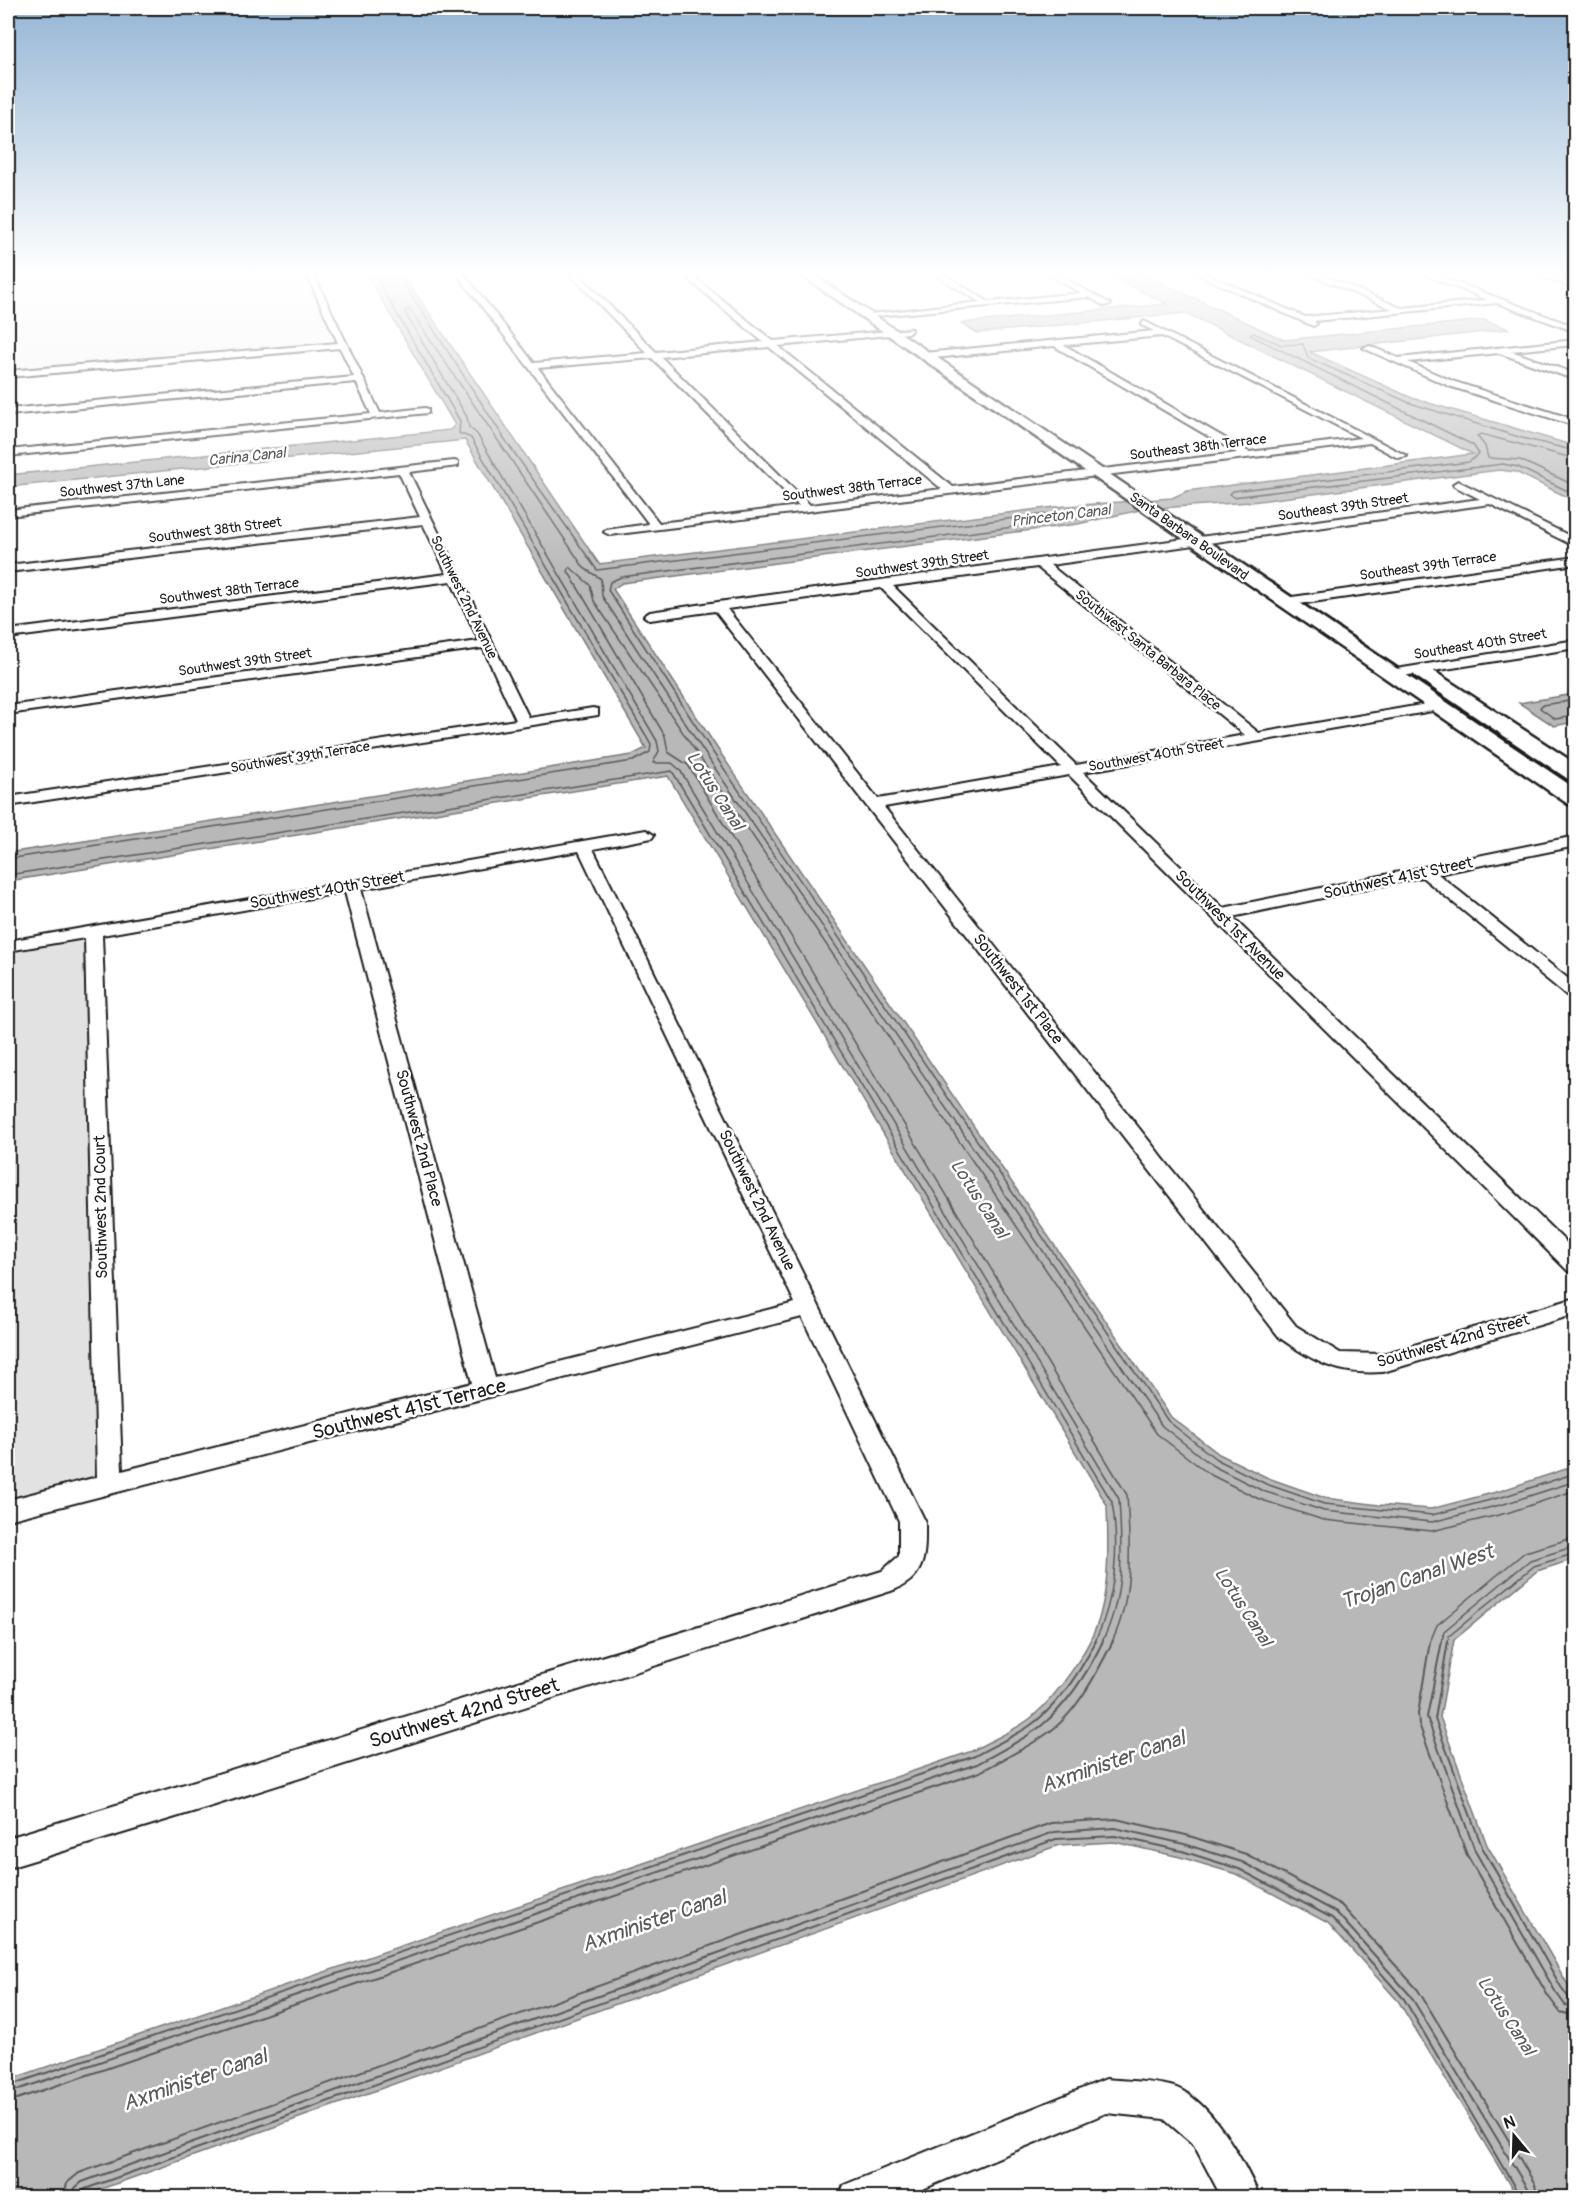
<svg xmlns="http://www.w3.org/2000/svg" width="1583" height="2205" viewBox="0 0 1583 2205" font-family="Pangolin,sans-serif">
	<style>
		.built { fill: #f0f0f0 }
		.green { fill: #e2e2e2; stroke: #7f7f7f; stroke-width: 1.5 }
		.water { fill: #b8b8b8; stroke: #7a7a7a; stroke-width: 1.5 }
		.lines { fill: none; stroke-linecap: round; stroke-linejoin: round }
		.shore-far1 { stroke: #5a5a5a; stroke-width: 1.5 }
		.shore { stroke: #5a5a5a; stroke-width: 2 }
		.street-casing { stroke: #1c1c1c; stroke-width: 4 }
		.secondary-casing { stroke: #1c1c1c; stroke-width: 5 }
		.street { fill: #fff; fill-rule: evenodd }
		.secondary { fill: #fff; fill-rule: evenodd }
		.labels { text-anchor: middle; dominant-baseline: central; stroke-width: 5; stroke-linejoin: round; paint-order: stroke }
		.far-street-label { font-size: 14px; fill: #1c1c1c; stroke: #fff }
		.far-water-label { font-size: 15px; font-style: italic; fill: #5a5a5a; stroke: #fff }
		.street-label { font-size: 16px; fill: #1c1c1c; stroke: #fff }
		.water-label { font-size: 18px; font-style: italic; fill: #5a5a5a; stroke: #fff }
		.near-street-label { font-size: 20px; fill: #1c1c1c; stroke: #fff }
		.near-water-label { font-size: 21px; font-style: italic; fill: #5a5a5a; stroke: #fff }
	</style>
	<rect width="100%" height="100%" fill="#fff"/>
	<filter id="ink" filterUnits="userSpaceOnUse"><feTurbulence type="fractalNoise" baseFrequency=".0167" numOctaves="2"/><feDisplacementMap in="SourceGraphic" scale="12" xChannelSelector="R" yChannelSelector="G"/><feConvolveMatrix kernelMatrix="1 2 1 2 8 2 1 2 1" color-interpolation-filters="sRGB"/></filter>
	<g filter="url(#ink)">
		<!-- built -->
		<path class="built" d="M31,273H308L343,345L8,374V275Z"/>
		<!-- green -->
		<path class="green" d="M93,931L110,1484L8,1510V946Z"/>
		<!-- water -->
		<path class="water" d="M366,273H402L599,564L1055,507L1172,498L1187,491L1473,454L1186,313L977,333L961,323L1167,304L1104,273H1141L1284,340L1484,320L1509,329L1310,352L1412,398L1575,446V501L1516,472L1499,470L1251,502L1144,509L1078,524L622,583L613,589L719,751L1171,1417L1219,1454L1268,1478L1325,1498L1379,1505L1431,1509L1500,1491L1575,1466V1559L1537,1571L1454,1640L1440,1717L1487,1845L1575,1997V2197H1517L1399,2002L1328,1923L1236,1874L1180,1857L1114,1842L1059,1845L79,2197H8V2080L972,1751C991,1740 1015,1731 1032,1717C1057,1696 1092,1647 1100,1615C1110,1579 1108,1542 1107,1505L668,776L8,881V853L632,755L646,748L465,440L8,487V475L450,430L455,425Z
			M1575,694V722L1554,726L1519,703Z"/>
		<g class="lines">
			<!-- shore-far1 -->
			<path class="shore-far1" d="M397,273L508,444L597,570L1055,513L1083,512V517L1076,519L621,577L610,582L608,590L714,754L1168,1421L1216,1459L1266,1484L1324,1504L1432,1515L1502,1497L1576,1473
				M1576,451L1522,438L1410,403L1308,358L1303,344L1282,345L1253,333L1250,335L1473,445L1479,454L1469,462L1233,491L1230,494L1233,497L1503,464L1518,467L1576,495
				M1576,459L1481,434L1477,436L1485,446L1488,458L1520,460L1576,486
				M1576,700L1542,705L1540,708L1555,719L1576,716
				M8,859L633,761L650,752L651,744L471,438L459,433L460,421L373,273
				M8,875L672,771L1112,1502C1120,1549 1115,1599 1095,1642
				M1102,1642C1125,1596 1122,1549 1119,1499L680,770L672,763H653L659,751L657,741L477,434L469,427L467,417L405,313L406,309L410,310L584,568L601,579L602,596L708,758L1162,1426L1213,1466L1263,1491L1324,1511L1432,1522L1504,1504L1576,1481
				M1112,1642C1134,1596 1130,1545 1127,1495L688,765L668,752L665,736L568,571L570,567L590,585L594,601L1157,1434L1209,1474L1259,1499L1323,1520L1432,1531L1507,1513L1576,1490
				M1430,1642L1437,1625L1525,1552L1576,1537
				M1442,1642L1444,1631L1530,1560L1576,1546
				M1448,1642L1449,1636L1534,1566L1576,1553"/>
			<!-- shore -->
			<path class="shore" d="M1430,1641L1418,1714L1419,1724L1467,1855L1548,1996L1560,2012L1576,2016
				M1442,1641L1427,1717L1475,1851L1555,1991L1565,2005L1576,2007
				M1448,1641L1435,1719L1482,1847L1561,1987L1569,1998L1576,2000
				M8,2086L975,1756C992,1746 1011,1738 1028,1727C1058,1707 1080,1672 1096,1641
				M8,2093L977,1764C998,1752 1022,1741 1041,1726C1068,1704 1088,1672 1103,1641
				M8,2102L980,1772C1001,1760 1025,1749 1045,1735C1076,1715 1097,1673 1113,1641
				M64,2198L67,2183L79,2173L1051,1823L1116,1819L1186,1835L1246,1854L1341,1905L1418,1990L1535,2184L1538,2198
				M73,2198L75,2188L82,2182L1054,1832L1115,1828L1184,1844L1242,1862L1336,1912L1410,1995L1527,2188L1529,2198
				M80,2198L85,2189L1056,1839L1115,1836L1182,1851L1239,1869L1332,1918L1404,1999L1521,2198"/>
			<defs>
				<path id="street" d="M8,273H36L8,277Z
					M306,273H313L380,413L425,408L428,409V413L8,456V450L371,414L356,382L8,415V409L354,377L340,348L8,377V371L338,343Z
					M456,273H463L534,363L647,353L569,273H577L656,352L763,342L681,273H689L773,341L912,329L909,333L778,346L953,487L1237,453L1054,346L924,359L920,356L924,353L1154,331L1141,325L1144,321L1407,456L1398,458L1370,443L610,535L604,532L606,530L649,524ZM1162,336L1361,438L1249,452L1064,345ZM769,347L942,489L810,505L661,357ZM652,358L799,506L659,523L538,368Z
					M932,273H941L989,302L1081,293L1045,273H1054L1111,304L1104,306L1089,297L865,317L861,315L980,302Z
					M1194,273H1204L1305,317L1392,309L1307,273H1318L1401,308L1488,300L1420,273H1431L1576,327V332L1497,303L1314,321L1317,324L1313,326Z
					M1533,273H1544L1576,284V289Z
					M1576,340V345L1511,351L1576,374V380L1499,353L1408,362L1455,382L1576,420V426L1449,386L1363,348L1370,346L1398,358Z
					M454,461L458,462V466L409,472L529,718L593,708L598,709V715L8,806V797L516,720L483,648L8,714V706L479,641L451,581L8,638V630L447,574L423,524L8,572V565L420,517L399,473L8,516V510Z
					M1458,481L1576,539V547L1490,504L1050,565L1259,733L1438,702L1445,706L1438,710L1083,772L1223,908L1576,836V846L1438,874L1576,985V999L1570,998L1422,877L1232,917L1576,1252V1274L1568,1271L1069,775L884,807L1296,1326L1340,1353L1383,1354L1576,1298V1314L1383,1372C1338,1375 1316,1363 1280,1338L715,611L650,620L644,616L650,612L718,602L1480,499L1454,486L1453,484ZM1037,567L1245,735L1076,765L893,586ZM881,588L1061,767L878,799L727,609Z
					M1576,557V564L1285,606L1279,602L1285,598Z
					M1576,640V648L1390,678L1383,674L1390,670Z
					M646,830L654,835L652,838L593,849L925,1521C925,1553 928,1578 891,1591L212,1806L8,1868V1838L882,1571L899,1556V1521L802,1317L8,1520V1500L97,1477L85,938L8,951V941ZM579,851L795,1303L495,1378L361,889ZM345,892L472,1383L122,1471L102,935Z
					M1106,2079C1127,2081 1150,2081 1170,2086C1209,2095 1245,2163 1260,2198H1222L1194,2145L1164,2119L1106,2113L901,2198H839L844,2185Z"/>
				<path id="secondary" d="M798,273H811C1067,444 1320,618 1576,789V805L1568,804Z
					M1422,666L1429,668L1576,764V780L1568,779L1415,676L1412,672L1415,668Z"/>
			</defs>
			<!-- street casing -->
			<use href="#street" class="street-casing"/>
			<!-- secondary casing -->
			<use href="#secondary" class="secondary-casing"/>
			<!-- street -->
			<use href="#street" class="street"/>
			<!-- secondary -->
			<use href="#secondary" class="secondary"/>
		</g>
	</g>
	<!-- sky -->
	<linearGradient id="sky" x2="0" y2="1"><stop stop-color="#95b6d5"/><stop offset="0.47" stop-color="#fff"/><stop offset="1" stop-color="#fff" stop-opacity="0"/></linearGradient>
	<rect width="1583" height="582" fill="url(#sky)"/>
	<g class="labels">
		<!-- far-street labels -->
		<g class="far-street-label">
			<text transform="translate(1198 447) rotate(-7)">Southeast 38th Terrace</text>
			<text transform="translate(122 486) rotate(-6)">Southwest 37th Lane</text>
			<text transform="translate(852 488) rotate(-7)">Southwest 38th Terrace</text>
			<text transform="translate(1343 507) rotate(-8)">Southeast 39th Street</text>
			<text transform="translate(215 530) rotate(-7)">Southwest 38th Street</text>
			<text transform="translate(1189 536) rotate(35)">Santa Barbara Boulevard</text>
			<text transform="translate(922 564) rotate(-8)">Southwest 39th Street</text>
			<text transform="translate(1428 566) rotate(-8)">Southeast 39th Terrace</text>
			<text transform="translate(229 591) rotate(-7)">Southwest 38th Terrace</text>
			<text transform="translate(464 597) rotate(64)">Southwest 2nd Avenue</text>
			<text transform="translate(1480 644) rotate(-9)">Southeast 40th Street</text>
			<text transform="translate(1148 650) rotate(39)">Southwest Santa Barbara Place</text>
			<text transform="translate(245 662) rotate(-8)">Southwest 39th Street</text>
			<text transform="translate(1156 755) rotate(-10)">Southwest 40th Street</text>
			<text transform="translate(300 757) rotate(-9)">Southwest 39th Terrace</text>
		</g>
		<!-- far-water labels -->
		<g class="far-water-label">
			<text transform="translate(247 457) rotate(-6)">Carina Canal</text>
			<text transform="translate(1061 516) rotate(-7)">Princeton Canal</text>
		</g>
		<!-- street labels -->
		<g class="street-label">
			<text transform="translate(1398 878) rotate(-12)">Southwest 41st Street</text>
			<text transform="translate(327 890) rotate(-10)">Southwest 40th Street</text>
			<text transform="translate(1230 925) rotate(45)">Southwest 1st Avenue</text>
			<text transform="translate(1018 989) rotate(52)">Southwest 1st Place</text>
			<text transform="translate(419 1138) rotate(75)">Southwest 2nd Place</text>
			<text transform="translate(757 1200) rotate(64)">Southwest 2nd Avenue</text>
			<text transform="translate(101 1207) rotate(-91)">Southwest 2nd Court</text>
			<text transform="translate(1453 1341) rotate(-16)">Southwest 42nd Street</text>
		</g>
		<!-- water labels -->
		<g class="water-label">
			<text transform="translate(715 791) rotate(57)">Lotus Canal</text>
			<text transform="translate(979 1199) rotate(57)">Lotus Canal</text>
			<text transform="translate(1243 1607) rotate(57)">Lotus Canal</text>
			<text transform="translate(1506 2016) rotate(57)">Lotus Canal</text>
		</g>
		<!-- near-street labels -->
		<g class="near-street-label">
			<text transform="translate(409 1409) rotate(-14)">Southwest 41st Terrace</text>
			<text transform="translate(464 1713) rotate(-17)">Southwest 42nd Street</text>
		</g>
		<!-- near-water labels -->
		<g class="near-water-label">
			<text transform="translate(1417 1577) rotate(-19)">Trojan Canal West</text>
			<text transform="translate(1113 1762) rotate(-19)">Axminister Canal</text>
			<text transform="translate(654 1921) rotate(-19)">Axminister Canal</text>
			<text transform="translate(195 2080) rotate(-19)">Axminister Canal</text>
		</g>
	</g>
	<!-- margin -->
	<rect width="1583" height="2205" fill="none" stroke="#fff" stroke-width="30"/>
	<rect x="15" y="15" width="1553" height="2175" fill="none" stroke="#1c1c1c" stroke-width="2" filter="url(#ink)"/>
	<!-- north arrow -->
	<g transform="translate(1514 2136) rotate(341)" stroke="#ffffff" stroke-width="4.5" paint-order="stroke">
	<path d="M0-4.5L10 22L0 15L-10 22Z" fill="#1c1c1c"/>
	<text y="-9" font-size="16" font-weight="bold" text-anchor="middle" fill="#1c1c1c">N</text>
	</g>
</svg>
